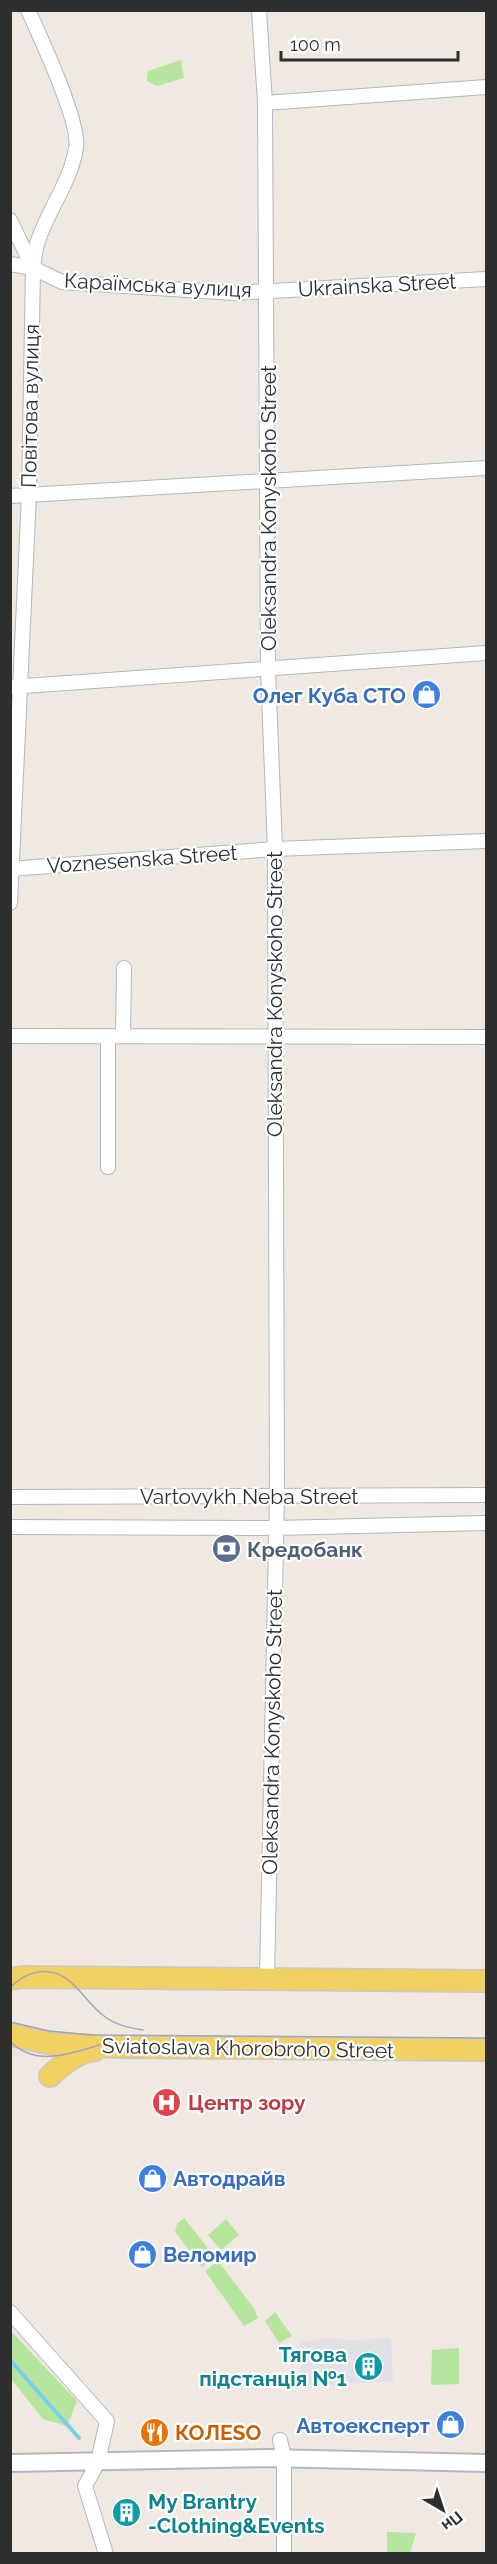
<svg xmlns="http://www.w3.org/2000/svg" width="497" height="2564" viewBox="0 0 497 2564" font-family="Raleway,sans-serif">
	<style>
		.industrial { fill: #e3e1e8 }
		.green { fill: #b6e59e }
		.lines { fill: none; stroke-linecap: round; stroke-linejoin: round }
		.stream { stroke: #75cff0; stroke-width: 4 }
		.minor-casing { stroke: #b4b7c1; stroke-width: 16 }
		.tertiary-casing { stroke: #b4b7c1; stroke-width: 20 }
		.primary-casing { stroke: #c9c9c9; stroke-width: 24 }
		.minor { stroke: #fff; stroke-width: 14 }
		.tertiary { stroke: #fff; stroke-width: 16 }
		.primary { stroke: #f2d163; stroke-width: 21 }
		.tram { stroke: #a3a6b8; stroke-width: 1.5 }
		.labels { text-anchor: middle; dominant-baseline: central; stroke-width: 4.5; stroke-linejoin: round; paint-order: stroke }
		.street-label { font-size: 21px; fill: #2e2e2e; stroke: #fff }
		.shop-label { font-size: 21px; font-weight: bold; fill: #366cbe; stroke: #fff; text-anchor: end }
		.service-label { font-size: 21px; font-weight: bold; fill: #4e5e75; stroke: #fff; text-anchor: start }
		.health-label { font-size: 21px; font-weight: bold; fill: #be3a42; stroke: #fff; text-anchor: start }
		.culture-label { font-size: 21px; font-weight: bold; fill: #0d838f; stroke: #fff; text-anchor: end }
		.food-label { font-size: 21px; font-weight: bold; fill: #c56008; stroke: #fff; text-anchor: start }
	</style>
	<rect width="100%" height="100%" fill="#efe9e1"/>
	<!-- industrial -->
	<path class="industrial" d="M326,2338L351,2340L391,2338L393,2381L302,2387L300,2342Z"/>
	<!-- green -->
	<path class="green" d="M181,60L184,78L157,86L147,81L148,71Z
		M184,2218L215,2257L202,2267L175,2232L177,2224Z
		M226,2219L239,2235L221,2250L208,2235Z
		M218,2261L253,2307L258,2318L244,2326L205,2271Z
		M275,2312L292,2336L279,2343L265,2321Z
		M10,2330L77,2401L67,2426L43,2419L11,2379Z
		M459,2348V2384L431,2385L432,2350Z
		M387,2532L416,2533L410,2553H387Z"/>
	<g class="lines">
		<!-- stream -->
		<path class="stream" d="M10,2360L79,2438"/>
		<defs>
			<path id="minor" d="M259,10L265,103L268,670L275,849L277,1496L267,1978
				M265,103L486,87
				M10,220L33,268L62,282L234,293L486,279
				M10,264L33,268
				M10,496L486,468
				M10,687L486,653
				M10,869L275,849L486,841
				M10,903L29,495L33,268C34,260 35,250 38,241C48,210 71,181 76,148C81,124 40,36 28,10
				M10,1036L486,1037
				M108,1036V1167
				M123,1036L124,968
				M10,1497L486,1495
				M10,1527L276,1528L486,1523
				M10,2312L107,2421L98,2462L85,2486L106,2554
				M280,2440L284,2458V2554"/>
			<path id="tertiary" d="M10,2463L268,2458L486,2463"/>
			<path id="primary" d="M10,1979L22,1977L486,1981
				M10,2035L52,2044L119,2047L486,2050
				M50,2076C63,2064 77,2052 95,2050"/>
		</defs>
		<!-- minor casing -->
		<use href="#minor" class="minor-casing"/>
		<!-- tertiary casing -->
		<use href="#tertiary" class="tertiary-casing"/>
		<!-- primary casing -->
		<use href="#primary" class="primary-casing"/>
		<!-- minor -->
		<use href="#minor" class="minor"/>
		<!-- tertiary -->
		<use href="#tertiary" class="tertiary"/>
		<!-- primary -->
		<use href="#primary" class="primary"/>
		<!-- tram -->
		<path class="tram" d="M10,1988C18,1979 27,1974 38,1972C71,1967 82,2000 104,2016C115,2025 129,2028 143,2030
			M10,2022L49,2031L92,2035L486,2038
			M10,2041C39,2072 83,2048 117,2040"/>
	</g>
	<!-- icons -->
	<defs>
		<symbol id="shop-disc" viewBox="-11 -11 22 22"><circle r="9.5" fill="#3f7fe0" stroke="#fff"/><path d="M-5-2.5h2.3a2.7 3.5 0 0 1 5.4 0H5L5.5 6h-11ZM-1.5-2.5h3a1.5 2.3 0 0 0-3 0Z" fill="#fff"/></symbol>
		<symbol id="bank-disc" viewBox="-11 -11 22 22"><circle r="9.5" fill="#5c6f8a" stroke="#fff"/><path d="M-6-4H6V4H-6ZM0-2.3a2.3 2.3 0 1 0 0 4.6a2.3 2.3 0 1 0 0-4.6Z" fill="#fff"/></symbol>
		<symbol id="hospital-disc" viewBox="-11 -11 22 22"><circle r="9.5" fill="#e0444e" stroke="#fff"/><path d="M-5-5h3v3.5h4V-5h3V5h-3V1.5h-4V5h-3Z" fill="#fff"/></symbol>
		<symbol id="building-disc" viewBox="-11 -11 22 22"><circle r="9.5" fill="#0f9aa8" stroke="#fff"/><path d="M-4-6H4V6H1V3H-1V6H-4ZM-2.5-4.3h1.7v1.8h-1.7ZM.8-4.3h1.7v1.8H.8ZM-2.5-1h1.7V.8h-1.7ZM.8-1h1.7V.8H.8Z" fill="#fff"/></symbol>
		<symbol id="restaurant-disc" viewBox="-11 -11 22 22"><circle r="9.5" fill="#e8710a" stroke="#fff"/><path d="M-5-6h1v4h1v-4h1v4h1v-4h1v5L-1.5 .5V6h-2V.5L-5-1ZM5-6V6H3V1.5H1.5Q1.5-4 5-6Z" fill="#fff"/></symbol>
	</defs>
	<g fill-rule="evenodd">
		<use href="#shop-disc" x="410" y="678" width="33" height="33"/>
		<use href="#bank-disc" x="210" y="1532" width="33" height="33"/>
		<use href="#hospital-disc" x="150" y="2086" width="33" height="33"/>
		<use href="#shop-disc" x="136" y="2162" width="33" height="33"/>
		<use href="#shop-disc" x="126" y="2238" width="33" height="33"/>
		<use href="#building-disc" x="352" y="2350" width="33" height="33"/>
		<use href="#shop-disc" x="434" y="2408" width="33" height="33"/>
		<use href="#restaurant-disc" x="138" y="2416" width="33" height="33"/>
		<use href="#building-disc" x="110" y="2496" width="33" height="33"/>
	</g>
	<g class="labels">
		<!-- street labels -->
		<g class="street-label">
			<text transform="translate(158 285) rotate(3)">Караїмська вулиця</text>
			<text transform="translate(377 285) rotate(-3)">Ukrainska Street</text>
			<text transform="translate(30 406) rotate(-89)">Повітова вулиця</text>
			<text transform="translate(268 508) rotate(-90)">Oleksandra Konyskoho Street</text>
			<text transform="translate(142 859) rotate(-4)">Voznesenska Street</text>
			<text transform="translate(274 994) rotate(-90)">Oleksandra Konyskoho Street</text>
			<text x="249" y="1496">Vartovykh Neba Street</text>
			<text transform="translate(272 1732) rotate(-89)">Oleksandra Konyskoho Street</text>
			<text transform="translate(248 2048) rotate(1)">Sviatoslava Khorobroho Street</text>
		</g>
		<!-- shop labels -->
		<g class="shop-label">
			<text x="406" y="695">Олег Куба СТО</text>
			<text x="173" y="2178" text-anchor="start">Автодрайв</text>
			<text x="163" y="2254" text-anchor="start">Веломир</text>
			<text x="430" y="2425">Автоексперт</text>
		</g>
		<!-- service labels -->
		<g class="service-label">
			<text x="247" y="1549">Кредобанк</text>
		</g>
		<!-- health labels -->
		<g class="health-label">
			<text x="188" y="2102">Центр зору</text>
		</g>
		<!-- culture labels -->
		<g class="culture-label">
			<text x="347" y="2354">Тягова<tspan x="347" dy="24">підстанція №1</tspan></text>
			<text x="148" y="2501" text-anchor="start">My Brantry<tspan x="148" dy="24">-Clothing&amp;Events</tspan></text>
		</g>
		<!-- food labels -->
		<g class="food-label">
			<text x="175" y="2432">КОЛЕSO</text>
		</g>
	</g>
	<!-- border -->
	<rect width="497" height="2564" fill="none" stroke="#2e2e2e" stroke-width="24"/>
	<!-- north arrow -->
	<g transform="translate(443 2510) rotate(141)" stroke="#ffffff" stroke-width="4.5" paint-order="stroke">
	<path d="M0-4.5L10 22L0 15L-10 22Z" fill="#2e2e2e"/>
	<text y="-9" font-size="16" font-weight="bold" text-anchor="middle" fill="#2e2e2e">Пн</text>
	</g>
	<!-- scale -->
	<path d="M281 51v9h177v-9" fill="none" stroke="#2e2e2e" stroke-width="3"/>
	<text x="290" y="51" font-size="18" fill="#2e2e2e" stroke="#ffffff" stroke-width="4.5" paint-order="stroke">100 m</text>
</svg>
